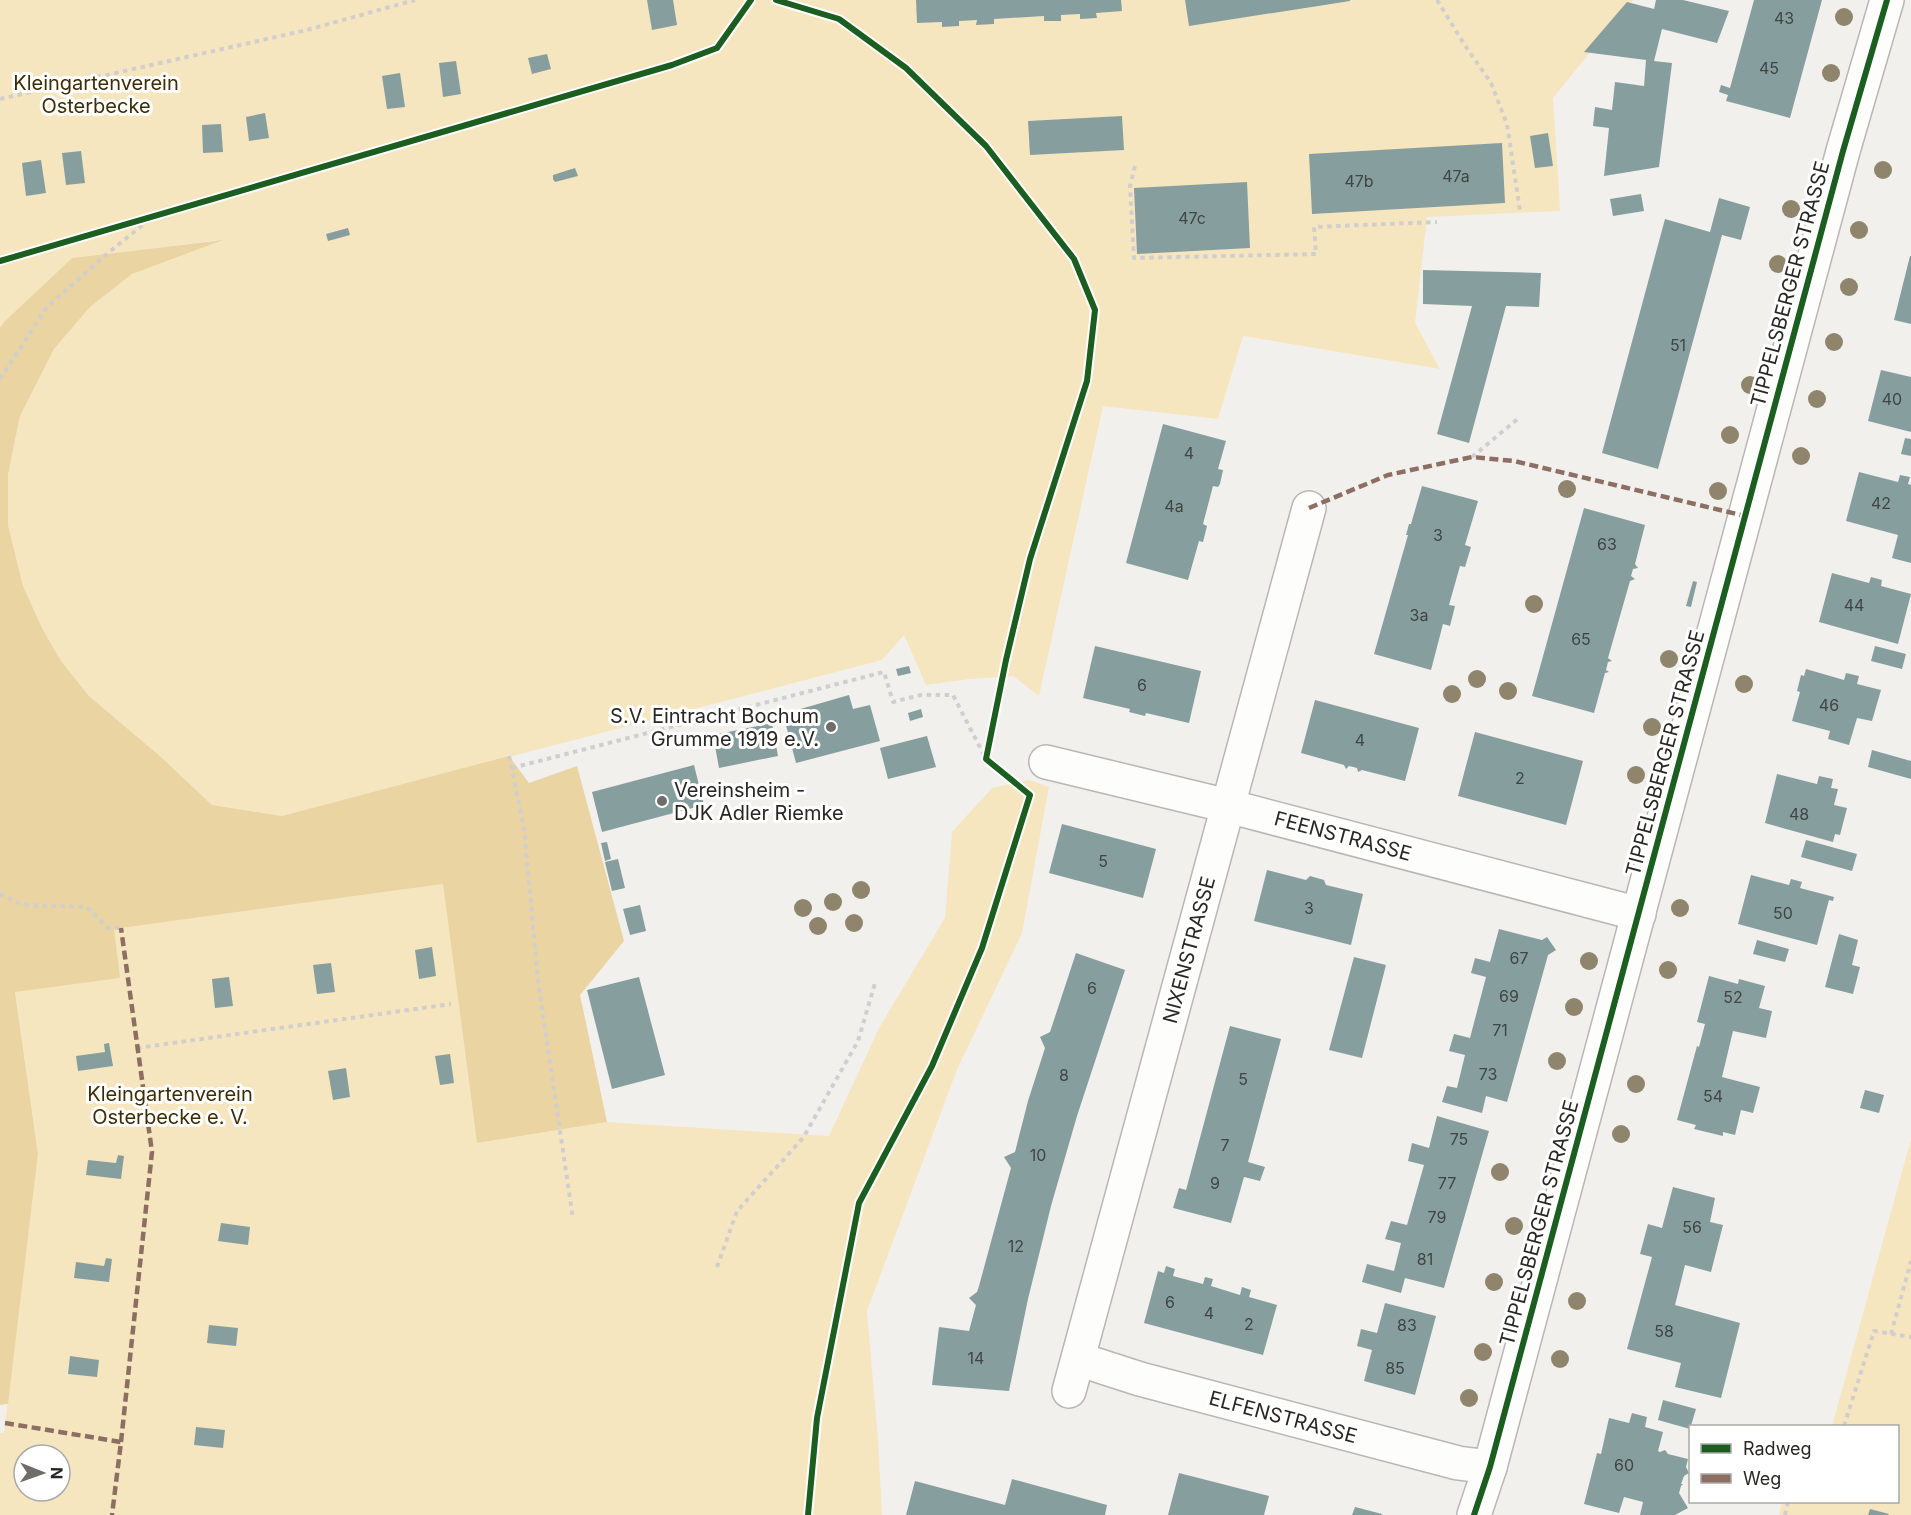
<svg xmlns="http://www.w3.org/2000/svg" width="1911" height="1515" viewBox="0 0 1911 1515" font-family="Inter,sans-serif">
	<style>
		.green { fill: #f6e6bf; fill-rule: evenodd }
		.forest { fill: #ead4a1 }
		.building { fill: #879e9f }
		.lines { fill: none; stroke-linecap: round; stroke-linejoin: round }
		.minor-casing { stroke: #b9b7b4; stroke-width: 36 }
		.tertiary-casing { stroke: #b9b7b4; stroke-width: 36 }
		.path { stroke: #d0cfce; stroke-width: 4; stroke-dasharray: 4.5 4.5; stroke-linecap: butt }
		.minor { stroke: #fdfdfc; stroke-width: 33 }
		.tertiary { stroke: #fdfdfc; stroke-width: 33 }
		.quiet { stroke: #8d6e63; stroke-width: 4.5; stroke-dasharray: 9 4.5; stroke-linecap: butt }
		.cycleway-casing { stroke: #fff; stroke-width: 10 }
		.cycleway { stroke: #1b5e20; stroke-width: 6 }
		.tree { fill: #8e856c }
		.poi-dot { fill: #6f6d6a; stroke: #fff; stroke-width: 2 }
		.labels { text-anchor: middle; dominant-baseline: central; stroke-width: 6; stroke-linejoin: round; paint-order: stroke }
		.number-label { font-size: 16px; fill: #404543 }
		.park-label { font-size: 20px; fill: #3c2d04; stroke: #fff }
		.street-label { font-size: 20px; fill: #282724; stroke: #fff }
		.poi-label { font-size: 20px; fill: #282724; stroke: #fff; text-anchor: end }
	</style>
	<rect width="100%" height="100%" fill="#f2f0ec"/>
	<!-- green -->
	<path class="green" d="M0,0H1633L1553,98L1560,211L1427,217L1415,323L1440,369L1243,336L1218,419L1103,406L1039,696L1013,676L969,679L926,685L904,635L882,660L282,816L212,805L161,757L89,696L61,661L42,628L23,586L8,525V476L20,416L54,349L90,307L132,274L219,240L72,258L4,322L0,328Z
		M1029,780L1049,787L1022,933L956,1072L867,1311L878,1440L882,1515H0V1433H4L38,1154L15,991L119,978L113,929L443,884L477,1143L607,1122L829,1136L879,1028L945,918L952,832L992,788ZM24,1455H60V1491H24Z
		M1911,1139V1515H1779L1782,1502H1898V1426H1832Z"/>
	<!-- forest -->
	<path class="forest" d="M223,240L132,274L90,307L54,349L20,416L8,475V525L23,586L42,628L61,661L89,696L161,757L212,805L282,816L509,756L529,783L577,766L624,941L580,995L607,1122L477,1143L443,884L114,929L120,978L15,992L38,1154L8,1404L0,1405V328L4,322L72,258Z"/>
	<!-- building -->
	<path class="building" d="M647,0H673L677,25L652,30Z
		M916,0H1121L1122,11L1096,13L1097,18L1080,19V14L1061,15V21H1044V16L994,19V24L976,25L977,20L959,21V26L942,27V22L917,23Z
		M1185,0H1350V1L1189,26Z
		M1656,0H1683L1729,11L1717,43L1662,29L1654,61L1672,63L1659,167L1604,176L1609,128L1593,126L1595,107L1612,110L1615,82L1644,86L1646,60L1584,52L1627,2L1654,9Z
		M1754,0H1822L1790,118L1726,101L1728,95L1719,92L1721,85L1730,88Z
		M547,54L551,69L532,74L528,58Z
		M456,61L461,94L443,97L439,63Z
		M400,73L405,107L387,109L382,76Z
		M265,113L269,138L249,141L246,117Z
		M1122,116L1124,150L1030,155L1028,121Z
		M221,124L223,152L203,153L202,125Z
		M1548,133L1553,166L1535,168L1530,136Z
		M1502,143L1505,203L1312,214L1309,154Z
		M81,151L85,183L66,185L62,153Z
		M41,160L46,193L26,196L22,163Z
		M575,168L578,176L555,182L553,179V175Z
		M1247,182L1250,248L1137,254L1134,188Z
		M1641,194L1644,211L1613,216L1610,199Z
		M1719,198L1750,207L1741,240L1722,235L1658,469L1602,453L1665,219L1710,232Z
		M348,228L350,235L328,241L326,234Z
		M1910,256H1911V324L1894,320Z
		M1423,270L1541,273L1539,307L1506,306L1469,443L1437,434L1472,306L1423,304Z
		M1881,370L1911,377V432L1868,421Z
		M1163,424L1226,441L1218,469L1223,470L1220,484L1218,487L1213,486L1203,524L1207,526L1203,542L1199,541L1188,580L1126,563Z
		M1905,438L1911,439V456L1901,454Z
		M1859,472L1898,482L1900,475L1910,477L1908,484L1911,485V563L1892,558L1898,535L1846,521Z
		M1422,486L1478,501L1465,545L1471,547L1465,567L1460,566L1449,605L1455,606L1450,626L1443,624L1431,670L1374,654L1408,535H1406L1409,524H1411Z
		M1584,508L1645,525L1635,564L1638,568L1633,569L1631,576L1635,579L1630,581L1608,658L1612,661L1608,662L1606,670L1609,672L1605,673L1594,713L1532,696Z
		M1832,573L1869,583L1871,577L1882,580L1881,586L1911,594L1898,644L1819,622Z
		M1693,581L1697,582L1691,607L1686,606Z
		M1095,646L1201,671L1189,723L1146,713L1145,716L1129,712L1130,709L1083,698Z
		M1875,646L1906,654L1902,669L1871,661Z
		M909,666L911,673L898,676L896,669Z
		M1806,669L1844,680L1846,673L1859,676L1857,684L1881,690L1872,721L1857,718L1849,745L1828,739L1830,731L1792,721L1800,692L1797,691L1801,675L1804,676Z
		M849,695L853,709L870,705L880,741L796,763L783,714Z
		M1315,700L1419,728L1405,781L1362,770L1358,772L1357,768L1349,766L1346,769L1344,765L1301,753Z
		M921,709L923,717L910,721L908,713Z
		M772,723L778,756L719,768L713,735Z
		M1475,732L1583,761L1566,825L1458,796Z
		M927,736L936,767L888,779L880,748Z
		M1872,750L1911,761V779L1868,767Z
		M694,765L704,805L602,832L592,792Z
		M1777,774L1817,784L1819,776L1833,779L1831,788L1838,789L1834,805L1847,808L1840,835L1835,834L1833,842L1765,823Z
		M1062,824L1156,849L1143,898L1049,873Z
		M1806,840L1857,854L1852,871L1801,857Z
		M607,842L611,859L605,861L601,843Z
		M618,859L625,888L612,891L605,862Z
		M1267,870L1306,880L1310,876L1324,880L1326,885L1363,894L1351,945L1254,921Z
		M1751,875L1789,885L1791,879L1802,882L1800,888L1834,897L1833,901L1829,900L1817,945L1738,924Z
		M640,905L646,931L630,935L623,909Z
		M1499,929L1542,940L1547,937L1556,950L1548,955L1507,1102L1486,1096L1482,1113L1442,1102L1447,1086L1457,1088L1465,1055L1449,1051L1454,1034L1470,1038L1486,977L1471,973L1475,958L1490,962Z
		M1839,934L1858,940L1852,965L1860,967L1853,994L1825,987Z
		M1757,940L1789,949L1785,962L1753,954Z
		M432,947L436,976L419,979L415,950Z
		M1076,953L1125,970L1077,1116L1051,1206L1028,1299L1009,1391L932,1385L939,1327L969,1331L976,1305L969,1298L977,1292L979,1286L1011,1168L1004,1157L1015,1152L1028,1101L1045,1048L1040,1037L1050,1032Z
		M1354,957L1386,965L1362,1058L1329,1050Z
		M331,963L335,992L317,994L313,965Z
		M1709,976L1738,984L1739,979L1765,986L1759,1008L1772,1011L1766,1038L1733,1031L1722,1077L1760,1087L1753,1113L1741,1110L1735,1135L1723,1132V1136L1694,1129L1696,1125L1677,1120L1697,1046L1699,1047L1705,1024L1697,1022Z
		M229,977L233,1006L215,1008L212,979Z
		M639,977L665,1075L612,1089L587,990Z
		M1230,1026L1281,1039L1248,1162L1265,1167L1260,1181L1244,1177L1231,1223L1173,1208L1179,1188L1186,1190Z
		M109,1043L113,1066L78,1071L76,1056L105,1052L104,1044Z
		M450,1054L454,1083L440,1085L435,1056Z
		M346,1068L350,1097L333,1100L328,1071Z
		M1865,1090L1884,1095L1879,1113L1860,1108Z
		M1437,1116L1489,1131L1444,1288L1405,1278L1401,1293L1362,1282L1367,1264L1394,1271L1401,1243L1385,1239L1391,1221L1407,1225L1424,1165L1408,1161L1412,1143L1429,1148Z
		M118,1155L124,1156L121,1179L86,1175L88,1160L116,1163Z
		M1673,1187L1715,1198L1710,1222L1723,1225L1711,1272L1685,1265L1675,1305L1740,1323L1721,1398L1675,1387L1681,1363L1627,1349L1652,1257L1640,1254L1648,1224L1662,1228Z
		M221,1223L250,1227L248,1245L218,1241Z
		M106,1258L112,1259L109,1282L74,1278L76,1262L104,1266Z
		M1166,1266L1175,1269L1173,1276L1203,1284L1205,1277L1213,1279L1211,1286L1240,1295L1242,1287L1251,1290L1249,1297L1277,1305L1263,1355L1144,1323L1158,1271L1164,1273Z
		M1385,1303L1436,1316L1415,1395L1364,1381L1372,1350L1357,1346L1361,1329L1377,1333Z
		M209,1325L238,1328L236,1346L207,1343Z
		M70,1356L99,1360L97,1377L68,1374Z
		M1663,1400L1696,1409L1690,1429L1658,1420Z
		M1632,1413L1647,1417L1645,1427L1663,1432L1658,1451L1660,1452L1665,1450L1668,1454L1688,1459L1686,1467L1689,1473L1684,1476L1681,1484H1683L1681,1486L1679,1493L1688,1508L1675,1515H1640L1643,1502L1624,1497L1619,1513L1584,1504L1597,1453L1601,1454L1609,1418L1629,1423Z
		M196,1427L225,1430L223,1448L194,1445Z
		M1179,1473L1269,1496L1264,1515H1168Z
		M1012,1479L1107,1505L1105,1515H906L915,1481L1005,1505Z
		M1355,1507L1382,1514V1515H1352Z
		M1870,1509L1889,1514L1888,1515H1868Z"/>
	<g class="lines">
		<defs>
			<path id="minor" d="M1046,762L1228,806L1639,914
				M1078,1359L1140,1379L1458,1463L1490,1467
				M1069,1391L1309,508"/>
			<path id="tertiary" d="M1474,1515L1490,1467L1843,151L1887,0"/>
		</defs>
		<!-- minor casing -->
		<use href="#minor" class="minor-casing"/>
		<!-- tertiary casing -->
		<use href="#tertiary" class="tertiary-casing"/>
		<!-- path -->
		<path class="path" d="M1437,0L1466,47L1491,83L1507,124L1520,211
			M0,99L307,30L415,0
			M1135,166L1130,186L1134,258L1316,254L1314,227L1437,222
			M0,379L47,307L108,253L155,215
			M1472,457L1520,417
			M509,756L524,828L538,981L573,1219
			M512,768L884,672L893,702L921,695H953L986,759
			M0,894L23,905L87,907L108,928H121
			M137,1048L451,1004
			M717,1267L737,1211L803,1138L858,1041L875,983
			M1891,1334L1911,1261
			M1844,1426L1874,1331L1911,1337
			M1785,1515L1788,1502"/>
		<!-- minor -->
		<use href="#minor" class="minor"/>
		<!-- tertiary -->
		<use href="#tertiary" class="tertiary"/>
		<!-- quiet -->
		<path class="quiet" d="M1309,508L1388,475L1472,457L1514,461L1745,516
			M5,1423L121,1442L112,1515
			M121,1442L152,1152L121,928"/>
		<defs>
			<path id="cycleway" d="M776,0L839,19L906,68L986,146L1074,259L1095,310L1087,381L1030,559L1006,660L986,759L1030,795L982,948L932,1066L859,1203L817,1418L808,1515
				M0,261L672,65L717,48L751,0
				M1474,1515L1490,1467L1843,151L1887,0"/>
		</defs>
		<!-- cycleway casing -->
		<use href="#cycleway" class="cycleway-casing"/>
		<!-- cycleway -->
		<use href="#cycleway" class="cycleway"/>
	</g>
	<!-- trees -->
	<g class="tree">
		<circle cx="1844" cy="17" r="9"/>
		<circle cx="1831" cy="73" r="9"/>
		<circle cx="1883" cy="170" r="9"/>
		<circle cx="1791" cy="209" r="9"/>
		<circle cx="1859" cy="230" r="9"/>
		<circle cx="1778" cy="264" r="9"/>
		<circle cx="1849" cy="287" r="9"/>
		<circle cx="1834" cy="342" r="9"/>
		<circle cx="1750" cy="385" r="9"/>
		<circle cx="1817" cy="399" r="9"/>
		<circle cx="1730" cy="435" r="9"/>
		<circle cx="1801" cy="456" r="9"/>
		<circle cx="1567" cy="489" r="9"/>
		<circle cx="1718" cy="491" r="9"/>
		<circle cx="1534" cy="604" r="9"/>
		<circle cx="1669" cy="659" r="9"/>
		<circle cx="1477" cy="679" r="9"/>
		<circle cx="1744" cy="684" r="9"/>
		<circle cx="1508" cy="691" r="9"/>
		<circle cx="1452" cy="694" r="9"/>
		<circle cx="1652" cy="727" r="9"/>
		<circle cx="1636" cy="775" r="9"/>
		<circle cx="861" cy="890" r="9"/>
		<circle cx="833" cy="902" r="9"/>
		<circle cx="803" cy="908" r="9"/>
		<circle cx="1680" cy="908" r="9"/>
		<circle cx="854" cy="923" r="9"/>
		<circle cx="818" cy="926" r="9"/>
		<circle cx="1589" cy="961" r="9"/>
		<circle cx="1668" cy="970" r="9"/>
		<circle cx="1574" cy="1007" r="9"/>
		<circle cx="1557" cy="1061" r="9"/>
		<circle cx="1636" cy="1084" r="9"/>
		<circle cx="1621" cy="1134" r="9"/>
		<circle cx="1500" cy="1172" r="9"/>
		<circle cx="1514" cy="1226" r="9"/>
		<circle cx="1494" cy="1282" r="9"/>
		<circle cx="1577" cy="1301" r="9"/>
		<circle cx="1483" cy="1352" r="9"/>
		<circle cx="1560" cy="1359" r="9"/>
		<circle cx="1469" cy="1398" r="9"/>
	</g>
	<!-- markers -->
	<g class="poi-dot">
		<circle cx="831" cy="727" r="6"/>
		<circle cx="662" cy="801" r="6"/>
	</g>
	<g class="labels">
		<!-- number labels -->
		<g class="number-label">
			<text x="1784" y="18">43</text>
			<text x="1769" y="68">45</text>
			<text x="1456" y="176">47a</text>
			<text x="1359" y="181">47b</text>
			<text x="1192" y="218">47c</text>
			<text x="1678" y="345">51</text>
			<text x="1892" y="399">40</text>
			<text x="1189" y="453">4</text>
			<text x="1881" y="503">42</text>
			<text x="1174" y="506">4a</text>
			<text x="1438" y="535">3</text>
			<text x="1607" y="544">63</text>
			<text x="1854" y="605">44</text>
			<text x="1419" y="615">3a</text>
			<text x="1581" y="639">65</text>
			<text x="1142" y="685">6</text>
			<text x="1829" y="705">46</text>
			<text x="1360" y="740">4</text>
			<text x="1520" y="778">2</text>
			<text x="1799" y="814">48</text>
			<text x="1103" y="861">5</text>
			<text x="1309" y="908">3</text>
			<text x="1783" y="913">50</text>
			<text x="1519" y="958">67</text>
			<text x="1092" y="988">6</text>
			<text x="1509" y="996">69</text>
			<text x="1733" y="997">52</text>
			<text x="1500" y="1030">71</text>
			<text x="1488" y="1074">73</text>
			<text x="1064" y="1075">8</text>
			<text x="1243" y="1079">5</text>
			<text x="1713" y="1096">54</text>
			<text x="1459" y="1139">75</text>
			<text x="1225" y="1145">7</text>
			<text x="1038" y="1155">10</text>
			<text x="1215" y="1183">9</text>
			<text x="1447" y="1183">77</text>
			<text x="1437" y="1217">79</text>
			<text x="1692" y="1227">56</text>
			<text x="1016" y="1246">12</text>
			<text x="1425" y="1259">81</text>
			<text x="1170" y="1302">6</text>
			<text x="1209" y="1313">4</text>
			<text x="1249" y="1324">2</text>
			<text x="1407" y="1325">83</text>
			<text x="1664" y="1331">58</text>
			<text x="976" y="1358">14</text>
			<text x="1395" y="1368">85</text>
			<text x="1624" y="1465">60</text>
		</g>
		<!-- park labels -->
		<g class="park-label">
			<text x="96" y="83">Kleingartenverein<tspan x="96" dy="23">Osterbecke</tspan></text>
			<text x="170" y="1094">Kleingartenverein<tspan x="170" dy="23">Osterbecke e. V.</tspan></text>
		</g>
		<!-- street labels -->
		<g class="street-label">
			<text transform="translate(1790 284) rotate(-75)">TIPPELSBERGER STRASSE</text>
			<text transform="translate(1665 753) rotate(-75)">TIPPELSBERGER STRASSE</text>
			<text transform="translate(1343 836) rotate(15)">FEENSTRASSE</text>
			<text transform="translate(1189 950) rotate(-75)">NIXENSTRASSE</text>
			<text transform="translate(1539 1223) rotate(-75)">TIPPELSBERGER STRASSE</text>
			<text transform="translate(1283 1417) rotate(15)">ELFENSTRASSE</text>
		</g>
		<!-- poi labels -->
		<g class="poi-label">
			<text x="819" y="716">S.V. Eintracht Bochum<tspan x="819" dy="23">Grumme 1919 e.V.</tspan></text>
			<text x="674" y="790" text-anchor="start">Vereinsheim -<tspan x="674" dy="23">DJK Adler Riemke</tspan></text>
		</g>
	</g>
	<!-- legend -->
	<rect x="1689" y="1425" width="210" height="78" fill="#ffffff" stroke="#a9a9a7" stroke-width="1.5"/>
	<rect x="1701" y="1444" width="30" height="9" fill="#1b5e20" stroke="#a9a9a7" stroke-width="1.5"/>
	<text x="1743" y="1455" font-size="18" fill="#282724">Radweg</text>
	<rect x="1701" y="1474" width="30" height="9" fill="#8d6e63" stroke="#a9a9a7" stroke-width="1.5"/>
	<text x="1743" y="1485" font-size="18" fill="#282724">Weg</text>
	<!-- north arrow -->
	<g transform="translate(42 1473) rotate(91)"><circle r="28" fill="#ffffff" stroke="#a9a9a7" stroke-width="1.5"/>
	<path d="M0-4.5L10 22L0 15L-10 22Z" fill="#6f6d6a"/>
	<text y="-9" font-size="16" font-weight="bold" text-anchor="middle" fill="#282724">N</text>
	</g>
</svg>
